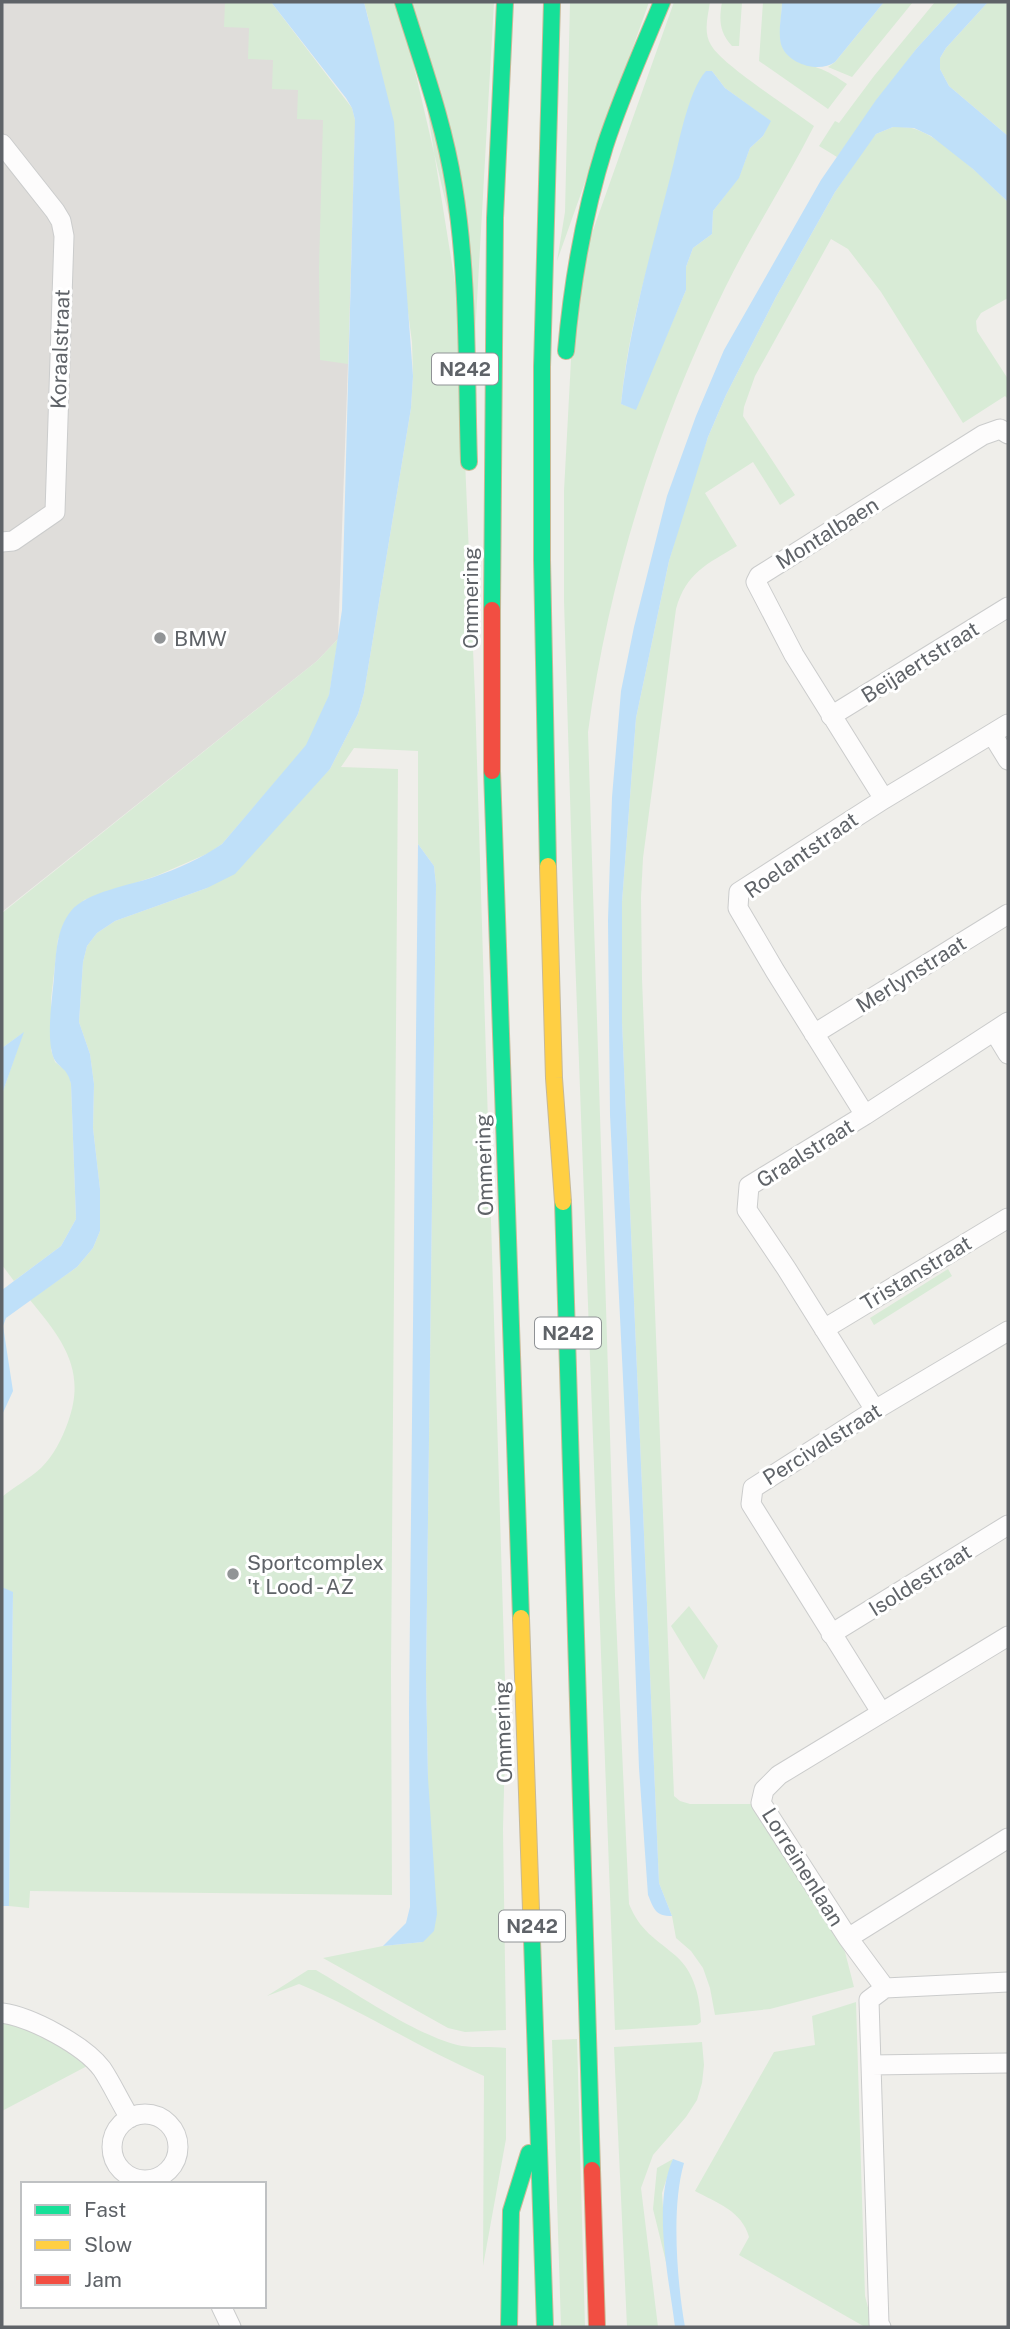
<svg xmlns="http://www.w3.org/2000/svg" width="1010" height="2329" viewBox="0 0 1010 2329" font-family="'Public Sans',sans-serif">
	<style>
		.industrial { fill: #dfddda }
		.green { fill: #d8ebd6; fill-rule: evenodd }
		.water { fill: #bfe0f9 }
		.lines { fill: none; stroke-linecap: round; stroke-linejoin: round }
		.street-casing { stroke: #cbcccc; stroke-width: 21 }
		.fast-casing { stroke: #c8b996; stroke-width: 18 }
		.slow-casing { stroke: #c8b996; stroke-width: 18 }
		.jam-casing { stroke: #c8b996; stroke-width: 18 }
		.street { stroke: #fdfcfc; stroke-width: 19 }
		.fast { stroke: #16e098; stroke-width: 16 }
		.slow { stroke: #ffcf43; stroke-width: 16 }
		.jam { stroke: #f24e42; stroke-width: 16 }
		.poi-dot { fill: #919496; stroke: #fff; stroke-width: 2.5 }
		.labels { text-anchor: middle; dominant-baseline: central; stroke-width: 6; stroke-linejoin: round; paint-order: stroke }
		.shield { fill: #fff; stroke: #8f9295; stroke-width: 2 }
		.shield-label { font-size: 19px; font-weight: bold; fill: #5f6368 }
		.street-label { font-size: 21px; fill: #5f6368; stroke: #fff }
		.poi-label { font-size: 21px; fill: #5f6368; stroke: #fff; text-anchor: start }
	</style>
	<rect width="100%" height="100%" fill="#efeeea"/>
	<!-- industrial -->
	<path class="industrial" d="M2,2H246L355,120L348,364L338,639L317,661L2,912Z"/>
	<!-- green -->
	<path class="green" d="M225,2H271L352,108L355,120L348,364L320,360L319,267L323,120L297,119L298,90L272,89L273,60L248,59L249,28L224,27Z
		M364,2H399L456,247L475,696L506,1713L503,1829L506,2030L465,2032L448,2028L323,1958L383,1946L423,1942L428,1778L426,1678L436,885L434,866L418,844V751L354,748L341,767L398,769L391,1673L392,1895L30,1891L29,1908L9,1906L13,1593L2,1587V1497C14,1487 29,1479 41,1468C54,1455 62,1439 68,1422C87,1370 62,1339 30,1300L77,1267L93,1248L100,1231V1189L93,1128L94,1084L90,1054L79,1022L83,962L87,946L97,933L115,921L207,888L330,769L358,714L364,693L411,408L413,376L412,342L369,21Z
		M410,2H494L472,389Z
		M570,2H649L557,261L565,212Z
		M674,2H710C708,16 703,32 711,45C722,65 792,109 814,126C786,181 752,233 725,288C656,428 609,578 588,732L615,1595L629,1904C640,1931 655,1938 676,1956C695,1973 700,1998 701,2022L697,2025L615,2030L574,928L564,601V491L572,341L586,250ZM712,71L725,88L770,121L763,136L750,148L739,177L713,211L712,234L693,248L686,267V290L635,409L621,404C632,289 675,180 712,71Z
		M722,2H742L739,46H732C719,32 719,19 722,2Z
		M763,2H782C782,14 778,34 782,46C788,61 805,63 818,68C828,71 838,78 847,84L828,109L759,61Z
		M884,2H913L852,77L828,67L835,62Z
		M935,2H959L917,48L837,157L819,146L835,121L839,123L874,76Z
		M988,2H1008V136L949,86L940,69V58L946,48Z
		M893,127C900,127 909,127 915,129C945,139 985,180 1008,202V298L981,313L976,321L977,331L1008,379V399L1005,396L963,423L881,292L848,249L831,239L755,376L744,407L743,416L795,495L780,505L753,462L705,493L737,546C707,564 686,573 676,609L643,858L641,897L642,979L674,1796L680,1801L690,1804H755L845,1952L854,1987L770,2009L715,2015L710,1988L703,1968L691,1951L676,1938L672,1916L659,1883L622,1022V902L636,718L669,561L689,492L708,437L726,395L776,297L835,192L867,145L876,134Z
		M338,639L329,696L307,745L222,844L209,853L156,876L84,900L58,939L51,999V1050L55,1062L69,1073L71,1084L76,1219L61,1246L14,1281L2,1265V1094L23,1033L2,1048V913L317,661Z
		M948,1269L952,1276L874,1325L870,1318Z
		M689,1606L718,1646L704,1680L671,1626Z
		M308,1970H316C356,1993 418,2037 462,2046C476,2048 492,2046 506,2048V2139L483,2266L484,2076C421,2049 363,2011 299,1984L267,1996Z
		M856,2002L865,2296L873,2327H865L739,2255L749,2237C742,2211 717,2203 695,2191L774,2052L815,2045L812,2016Z
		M2,2019L34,2029L89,2065L2,2111Z
		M577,2039L585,2327H561L552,2040Z
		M702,2042L704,2065L702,2083L697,2100L686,2117L653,2155L641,2188L658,2327H627L614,2047Z
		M673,2159L662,2193L667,2266L653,2209L657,2168Z"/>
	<!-- water -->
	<path class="water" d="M271,2H364L394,122L413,376L411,408L364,693L358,714L330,769L235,874L207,888L115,921L97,933L87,946L83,962L79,1022L90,1054L94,1084L93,1128L100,1189V1231L93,1248L77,1267L6,1318L3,1326L13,1391L2,1415V1290L61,1246L76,1219L71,1084C67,1065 56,1069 52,1053C47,1032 52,1000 54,978C56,956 56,929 71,911C86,892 131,885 154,877C177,869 202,858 222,844L306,745L329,695L342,610L355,120L352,108L346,98Z
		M782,2H884L835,62C820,73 790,65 782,47C777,35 782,14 782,2Z
		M959,2H988L946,48L940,58V69L949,86L1008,136V202L973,169L931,136L914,128L893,127L876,134L835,192L776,297L726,395L708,437L669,561L636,718L622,902V1022L659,1883L672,1916C655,1916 654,1909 648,1895L639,1768L630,1520L610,1115L608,920L612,797L621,691L634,627L667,496L696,416L724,350L821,180L876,100L917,48Z
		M706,71H712L725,88L771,121L763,136L750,148L739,178L713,211L712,234L693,248L686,267V290L636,410L621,404C629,327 651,252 670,178C678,149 687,92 706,71Z
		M418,844L434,866L436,885L426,1678L428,1778L437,1914L434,1931L423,1942L383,1946L406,1923L410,1907L409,1710Z
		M24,1032L2,1094V1048Z
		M2,1587L13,1592L9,1906H2Z
		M673,2159L684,2163C671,2207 677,2282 685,2327H675C669,2278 652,2205 673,2159Z"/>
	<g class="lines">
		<defs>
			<path id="street" d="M2,144L55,211L61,221L64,236L55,512L13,541L2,542
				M831,716L1008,607
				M992,734L1008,760
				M884,799L794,655L756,582L759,576L983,435L1000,429L1008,434
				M994,1031L1008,1054
				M814,1034L1008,914
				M865,1115L775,971L738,908L739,892L884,799L1008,724
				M824,1329L1008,1218
				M875,1410L786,1268L747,1210L749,1186L865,1115L1008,1022
				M831,1634L1008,1525
				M881,1712L751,1504L753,1488L875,1410L1008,1331
				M848,1938L1008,1838
				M885,1988L848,1938L761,1803L764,1790L779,1775L1008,1636
				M885,1988L1008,1982
				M2,2013C31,2017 84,2045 102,2069C112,2084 120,2102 130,2118
				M871,2065L1008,2063
				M112 2147a33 33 0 1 1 66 0a33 33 0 1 1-66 0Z
				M221,2306L231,2327
				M881,2327L879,2324L869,2000L885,1988"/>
			<path id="fast" d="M403,2C422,63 444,123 454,186C469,277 466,370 469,462
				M566,351C572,282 584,213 605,146C621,97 642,50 662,2
				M492,610L495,218L505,2
				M492,771L521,1618
				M548,866L542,560V367L552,2
				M563,1202L592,2170
				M531,1910L545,2327
				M509,2327L511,2211L529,2153"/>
			<path id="slow" d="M548,866L554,1078L563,1202
				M521,1618L531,1910"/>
			<path id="jam" d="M492,771V610
				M592,2170L597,2327"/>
		</defs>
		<!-- street casing -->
		<use href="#street" class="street-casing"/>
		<!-- fast casing -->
		<use href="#fast" class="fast-casing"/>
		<!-- slow casing -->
		<use href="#slow" class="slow-casing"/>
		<!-- jam casing -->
		<use href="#jam" class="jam-casing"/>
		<!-- street -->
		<use href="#street" class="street"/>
		<!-- fast -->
		<use href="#fast" class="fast"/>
		<!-- slow -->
		<use href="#slow" class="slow"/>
		<!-- jam -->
		<use href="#jam" class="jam"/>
	</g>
	<!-- markers -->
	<g class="poi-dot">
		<circle cx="160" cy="638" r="7"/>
		<circle cx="233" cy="1574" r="7"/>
	</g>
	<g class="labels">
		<!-- shield labels -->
		<g class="shield">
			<rect x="432" y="353.5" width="66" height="31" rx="5"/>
			<rect x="535" y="1317.5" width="66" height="31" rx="5"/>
			<rect x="499" y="1910.5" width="66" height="31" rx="5"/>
		</g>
		<g class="shield-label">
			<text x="465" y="369">N242</text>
			<text x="568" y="1333">N242</text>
			<text x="532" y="1926">N242</text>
		</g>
		<!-- street labels -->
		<g class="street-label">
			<text transform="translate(60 349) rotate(-88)">Koraalstraat</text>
			<text transform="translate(827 533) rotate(-32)">Montalbaen</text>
			<text transform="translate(470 598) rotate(-90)">Ommering</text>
			<text transform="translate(920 662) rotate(-32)">Beijaertstraat</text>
			<text transform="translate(801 855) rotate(-35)">Roelantstraat</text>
			<text transform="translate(911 974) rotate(-32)">Merlynstraat</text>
			<text transform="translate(805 1153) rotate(-32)">Graalstraat</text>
			<text transform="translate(484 1165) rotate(-92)">Ommering</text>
			<text transform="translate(916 1273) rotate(-31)">Tristanstraat</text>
			<text transform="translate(822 1444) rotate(-32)">Percivalstraat</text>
			<text transform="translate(920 1580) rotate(-32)">Isoldestraat</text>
			<text transform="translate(503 1732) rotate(-92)">Ommering</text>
			<text transform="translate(803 1867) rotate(58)">Lorreinenlaan</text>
		</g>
		<!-- poi labels -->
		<g class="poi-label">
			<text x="174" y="638">BMW</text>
			<text x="247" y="1562">Sportcomplex<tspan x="247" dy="24">'t Lood - AZ</tspan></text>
		</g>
	</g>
	<!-- border -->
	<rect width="1010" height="2329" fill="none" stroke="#5f6368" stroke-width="7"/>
	<!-- legend -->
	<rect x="21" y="2182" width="245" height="126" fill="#ffffff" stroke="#bfc1c3" stroke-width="2"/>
	<rect x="35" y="2205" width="35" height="10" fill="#16e098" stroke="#bfc1c3" stroke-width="2"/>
	<text x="84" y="2217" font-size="21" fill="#5f6368">Fast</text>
	<rect x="35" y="2240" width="35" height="10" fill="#ffcf43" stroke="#bfc1c3" stroke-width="2"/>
	<text x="84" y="2252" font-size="21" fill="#5f6368">Slow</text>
	<rect x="35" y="2275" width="35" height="10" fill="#f24e42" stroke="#bfc1c3" stroke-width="2"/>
	<text x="84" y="2287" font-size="21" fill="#5f6368">Jam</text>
</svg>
